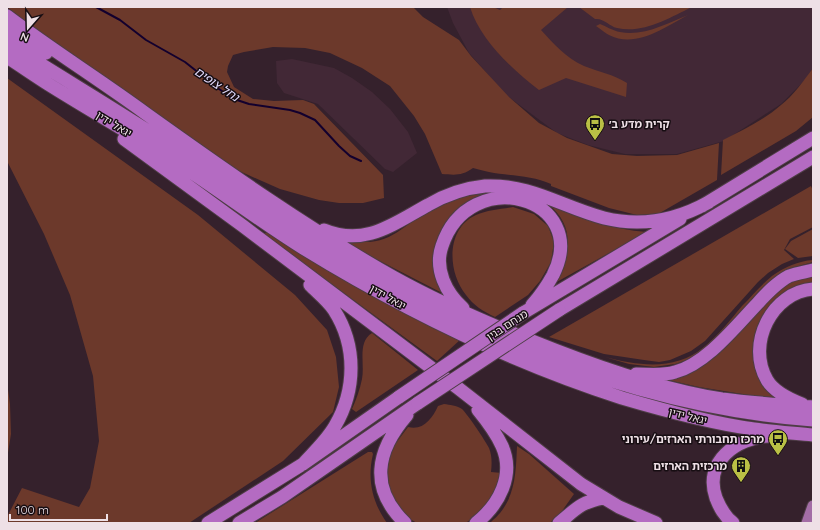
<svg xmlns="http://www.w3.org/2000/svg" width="820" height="530" viewBox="0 0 820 530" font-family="Quicksand,'Noto Sans Hebrew',sans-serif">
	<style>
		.built { fill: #422836 }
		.green { fill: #6c392b }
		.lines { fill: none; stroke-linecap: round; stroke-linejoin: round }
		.stream { stroke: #13002e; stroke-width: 2 }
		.primary-casing { stroke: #4e3d46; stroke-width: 13 }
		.highway-casing { stroke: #4e3d46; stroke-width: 15 }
		.primary { stroke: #a36da6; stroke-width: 11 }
		.highway { stroke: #b46bc2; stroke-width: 13 }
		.highway-bridge-casing { stroke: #4e3d46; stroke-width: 15; stroke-linecap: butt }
		.highway-bridge { stroke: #b46bc2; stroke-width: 13 }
		.labels { text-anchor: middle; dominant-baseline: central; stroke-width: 3; stroke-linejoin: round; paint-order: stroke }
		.street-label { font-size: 11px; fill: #eee0e6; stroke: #170e13 }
		.poi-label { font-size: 11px; font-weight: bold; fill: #eee0e6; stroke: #170e13; text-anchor: end }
		.water-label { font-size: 12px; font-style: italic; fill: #e3dbfd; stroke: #170e13 }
	</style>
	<rect width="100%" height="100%" fill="#35212c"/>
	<!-- built -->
	<path class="built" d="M447,7H813V68L805,80L781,104L724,141L677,154H625L588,145L557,133L506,95L469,53L453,23Z
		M292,59L334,68L352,78L372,92L390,109L408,132L417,153L393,172L385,169L318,104L284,93L277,83L276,61Z"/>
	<!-- green -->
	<path class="green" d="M7,7H413L423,17L459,40L471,56L509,97L539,123L567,138L612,154L637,156L677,155L719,143L717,180L658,214L637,215L609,208L551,186V184C532,175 509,176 489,172C483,171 478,169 473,168C462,176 455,175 442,174L425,134L414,116L390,86L362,68L330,53L305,48L273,47L244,52L233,55L228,66L227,72L234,87L253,99L274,101L303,100L314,104L383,175L384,198L363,203H339L319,200L280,189L237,170L43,35Z
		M470,7H493L500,10L503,7H568L541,30C554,44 566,58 584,66C599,72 613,74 627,83L626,97L566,78L539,90C512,69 480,40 470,7Z
		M579,7H692C669,18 643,34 617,28C609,26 604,18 595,19Z
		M688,15C665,27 636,49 609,35C605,33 601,29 596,26L600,24C606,26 613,31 620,32C643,37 668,23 688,15Z
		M813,68V117L796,131L721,175L723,140C743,130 764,120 781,105C792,97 805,79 813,68Z
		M7,78L198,215L295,295L327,330L336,357L339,387L333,412L283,461L189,523H7V517L22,488L79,507L90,488L99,441L93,376L70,295L44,234L7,161Z
		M811,186L813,191V227L790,239L784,250L794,259L782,264L768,273L758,282L705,341L691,351L670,360L659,362L644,360L604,354L549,337Z
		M480,192H504C477,195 450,209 441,236C439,243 445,284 446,295L376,259L340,239C392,251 399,226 438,204C450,198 467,196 480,192Z
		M548,204C580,216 612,230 647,232L553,284C571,257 576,226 548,204Z
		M513,207L534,214L548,226L554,242L551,262L540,281L528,295L495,317C484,312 473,305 466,295C447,272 446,228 476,215C487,210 501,209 513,207Z
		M813,229V256L798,258L785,249L791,241Z
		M270,231L461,339L437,361L263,234Z
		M813,260V262L788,269L774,278L758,292L717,339L690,359L675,364L654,367L629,364L605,357C640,366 675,371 704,347C719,335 730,320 742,306C752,296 761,285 772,276C785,267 798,261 813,260Z
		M813,275V283L758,333L774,394L773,399L699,387L668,380C708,370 724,350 750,320C756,312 762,303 770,297C784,284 795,280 813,275Z
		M372,333L418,370L356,412L352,409C356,400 360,389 362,379C365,364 357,342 372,333Z
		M7,382L10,404L11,434L7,459Z
		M444,404C450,405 456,405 462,409C468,415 485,440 489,448C492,455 492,464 491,472L502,473L500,485L479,514L467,522L417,523L410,519L401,511L387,488V462L393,447L408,427C423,431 432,419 438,406Z
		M517,446L529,454L574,494L562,511L550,523H490C494,519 500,514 503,509C516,490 516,468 517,446Z
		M368,452H372L373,454C367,479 372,502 387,523H255Z"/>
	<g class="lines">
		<!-- stream -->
		<path class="stream" d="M96,7L120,20L146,40L185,62L219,89L234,99L249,104L290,110L300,113L315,120L339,146L350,156L361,161"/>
		<defs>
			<path id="primary" d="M807,523L813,506"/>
			<path id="highway" d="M7,16C52,50 100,80 145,113C226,171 307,228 393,277C445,306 500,329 555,350C609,371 665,390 722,399C752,403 783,405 813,407
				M7,29L29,43L46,53
				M7,43C67,81 128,117 187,156C231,185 274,216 319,244C468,336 637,407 813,420
				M7,57C21,66 34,75 48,84C91,111 134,135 176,162C219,190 260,221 303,248C404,310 510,362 622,398C666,411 710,423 754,429C774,432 793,433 813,435
				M124,139L243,226L458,388L581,484L619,507L656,523
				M702,206L813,138
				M324,230C365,247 393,224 428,205C445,195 465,188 485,186C531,184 562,207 604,218C641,227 677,220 709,202
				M463,308C446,293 434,269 442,246C469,163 592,197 553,275C547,286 540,296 532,305
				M559,310L813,157
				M523,313L680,219
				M636,374C648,374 663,376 675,372C706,364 735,327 757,304C766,294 776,283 789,276C797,273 805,272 813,270
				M802,404C789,399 774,392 767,380C746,344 772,292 813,289
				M303,464C314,452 327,440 335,426C356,390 357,346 334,310C328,301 318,293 310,285
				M208,523L303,464L399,397
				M239,523L282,497L418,403
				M405,523C369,488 376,451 407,415
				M476,523C499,505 515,475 502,446C496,433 487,421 478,410
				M559,523C576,509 581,502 603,498
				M733,523C724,516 720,508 716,498C703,461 737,438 769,436"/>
		</defs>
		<!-- primary casing -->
		<use href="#primary" class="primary-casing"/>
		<!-- highway casing -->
		<use href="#highway" class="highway-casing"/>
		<!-- primary -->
		<use href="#primary" class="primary"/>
		<!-- highway -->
		<use href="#highway" class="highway"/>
		<defs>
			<path id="highway-bridge" d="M399,397L523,313
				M418,403L559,310"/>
		</defs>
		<!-- highway-bridge casing -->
		<use href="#highway-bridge" class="highway-bridge-casing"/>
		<!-- highway-bridge -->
		<use href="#highway-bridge" class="highway-bridge"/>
	</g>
	<!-- icons -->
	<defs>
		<symbol id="bus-pin" viewBox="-11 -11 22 30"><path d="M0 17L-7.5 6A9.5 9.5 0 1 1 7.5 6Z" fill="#bac045" stroke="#170e13"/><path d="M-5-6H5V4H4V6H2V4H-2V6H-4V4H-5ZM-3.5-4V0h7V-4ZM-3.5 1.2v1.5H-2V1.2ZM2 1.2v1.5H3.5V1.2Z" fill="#111"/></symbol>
		<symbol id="building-pin" viewBox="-11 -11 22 30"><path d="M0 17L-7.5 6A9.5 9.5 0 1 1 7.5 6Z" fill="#bac045" stroke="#170e13"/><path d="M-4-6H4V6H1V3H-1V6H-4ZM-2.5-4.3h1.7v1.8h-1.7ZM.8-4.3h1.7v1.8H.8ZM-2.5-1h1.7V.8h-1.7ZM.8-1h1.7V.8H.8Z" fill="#111"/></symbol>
	</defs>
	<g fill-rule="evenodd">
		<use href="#bus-pin" x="584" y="113" width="22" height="30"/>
		<use href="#bus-pin" x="767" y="428" width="22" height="30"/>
		<use href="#building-pin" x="730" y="455" width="22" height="30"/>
	</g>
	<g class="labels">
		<!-- street labels -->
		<g class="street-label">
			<text transform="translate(114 124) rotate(31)">יגאל ידין</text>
			<text transform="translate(388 297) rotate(29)">יגאל ידין</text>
			<text transform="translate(507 325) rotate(-33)">מנחם בגין</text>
			<text transform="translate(688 416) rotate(14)">יגאל ידין</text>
		</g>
		<!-- poi labels -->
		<g class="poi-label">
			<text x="609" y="124" text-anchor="start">קרית מדע ב׳</text>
			<text x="764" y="439">מרכז תחבורתי הארזים/עירוני</text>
			<text x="727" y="466">מרכזית הארזים</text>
		</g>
		<!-- water labels -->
		<g class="water-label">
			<text transform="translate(217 84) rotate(34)">נחל צופים</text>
		</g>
	</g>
	<!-- border -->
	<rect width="820" height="530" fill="none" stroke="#eee0e6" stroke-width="16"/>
	<!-- north arrow -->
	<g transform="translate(28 28) rotate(200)" stroke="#170e13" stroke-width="3" paint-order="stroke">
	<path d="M0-3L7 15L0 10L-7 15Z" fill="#eee0e6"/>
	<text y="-6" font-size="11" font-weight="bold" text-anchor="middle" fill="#eee0e6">N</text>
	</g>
	<!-- scale -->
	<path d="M10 514v6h97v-6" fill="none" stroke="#eee0e6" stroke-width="2"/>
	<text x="16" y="514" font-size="12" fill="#eee0e6" stroke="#170e13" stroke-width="3" paint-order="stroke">100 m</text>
</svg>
